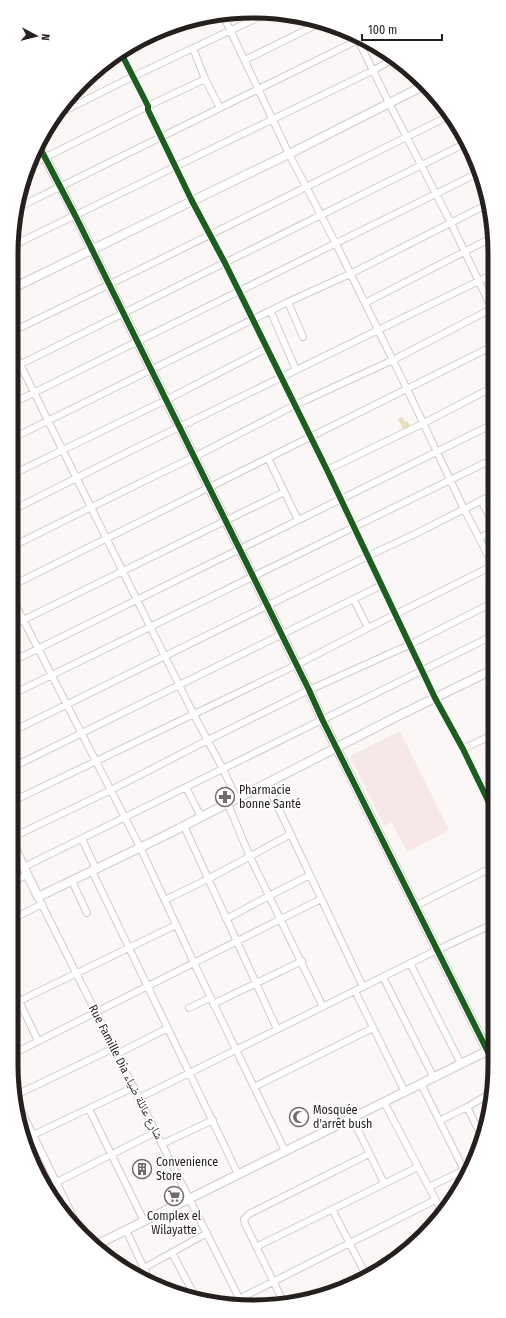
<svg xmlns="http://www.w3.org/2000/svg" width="506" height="1318" viewBox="0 0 506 1318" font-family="'Fira Sans Condensed','Noto Naskh Arabic',sans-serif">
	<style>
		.built { fill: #f5e8e7 }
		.green { fill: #e8dec1 }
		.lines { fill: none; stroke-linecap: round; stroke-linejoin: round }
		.minor-casing { stroke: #d0cbca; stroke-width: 8 }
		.tertiary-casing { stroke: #d0cbca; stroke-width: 10 }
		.minor { stroke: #fffefe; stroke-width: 6 }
		.tertiary { stroke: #fffefe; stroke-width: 8 }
		.cycleway-casing { stroke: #fff; stroke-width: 8 }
		.cycleway { stroke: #1b5e20; stroke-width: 6 }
		.labels { text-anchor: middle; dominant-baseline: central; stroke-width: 3.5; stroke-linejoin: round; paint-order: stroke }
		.poi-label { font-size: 12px; fill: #251f1e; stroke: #fff; text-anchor: start }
		.street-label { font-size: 12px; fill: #251f1e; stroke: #fff }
		.rim { fill: none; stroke: #251f1e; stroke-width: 5 }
	</style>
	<rect width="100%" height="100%" fill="#fcf7f7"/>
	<!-- built -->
	<path class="built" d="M400,731L449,830L407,852L392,822L384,826L350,756Z"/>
	<!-- green -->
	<path class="green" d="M402,417L405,422L407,421L410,426L403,429L398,419Z"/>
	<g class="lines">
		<defs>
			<path id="minor" d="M222,13L289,154L336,244L407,389L464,509L494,567
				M357,38L389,103L451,223L493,311
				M193,48L205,79L220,108
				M121,53L148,106V110L192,201L225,263L327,470L435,698L463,749L494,813
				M245,60L322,22
				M56,115L132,77L261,16
				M32,164L148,106L205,79
				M17,208L360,39
				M12,246L374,70L395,58
				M288,302L303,337
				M365,303L493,237
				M271,312L296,370
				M11,332C158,262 303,188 449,116
				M11,346L194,715L223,769L237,799
				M11,369L466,143
				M11,404C168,327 324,249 480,172
				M11,439L288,302L350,274L488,204
				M268,458L298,520
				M327,470L424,423L493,387
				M11,475L166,400L267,348
				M481,500L494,525
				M11,511L128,452L493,274
				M479,538L494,531
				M11,547L142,482L194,457L295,405L393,360L493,308
				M11,586L493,346
				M11,596L140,847L194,963L285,1151
				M354,600L368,628
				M11,626L284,492
				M11,662L493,424
				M11,695L493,459
				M11,732L368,556L417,533L494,494
				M463,749L494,734
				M11,768L382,585
				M267,784L363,987
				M186,787L201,817
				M482,788L494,782
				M11,802L296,665L368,628L494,565
				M228,804L250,857L323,1007
				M184,826L277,1029
				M11,838L111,790L208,740L309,690L409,645L494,602
				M82,839L96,869
				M24,867L494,635
				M92,871L238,1174
				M72,881L87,913
				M11,883L28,874
				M38,897L242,1304
				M165,900L208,879L291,834
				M415,906L495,866
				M226,919L269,896L310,875
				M11,920L42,904
				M410,963L461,1064
				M383,977L434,1078
				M11,984L38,1041
				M355,991L405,1092
				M213,1004L302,961
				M11,1005L176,925
				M189,1008L210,998
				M117,1054L168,1028
				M11,1055L281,919L321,899
				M421,1084L465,1172
				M254,1087L373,1028
				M16,1095L114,1048
				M139,1098L437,950L495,923
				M384,1102L443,1214
				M18,1104L81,1233
				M467,1107L482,1137
				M89,1109L144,1221
				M352,1118L384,1183
				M439,1121L467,1107L491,1093
				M33,1135L134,1087
				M162,1144L213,1120
				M25,1146L36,1141
				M49,1186L156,1132
				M429,1187L464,1170
				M332,1209L366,1275
				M126,1230L150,1281
				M256,1247L418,1167
				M172,1253L195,1296
				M144,1268L207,1233
				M239,1299L435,1200
				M284,1303L245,1224L244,1219L249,1214L369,1154"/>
			<path id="tertiary" d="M40,148L76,217L309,690L322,719L495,1066
				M11,289L289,154L425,85
				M11,840L38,897L166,835L396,717L494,669
				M96,1245L495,1047"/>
		</defs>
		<!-- minor casing -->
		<use href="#minor" class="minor-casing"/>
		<!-- tertiary casing -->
		<use href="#tertiary" class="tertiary-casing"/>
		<!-- minor -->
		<use href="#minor" class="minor"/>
		<!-- tertiary -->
		<use href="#tertiary" class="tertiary"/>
		<defs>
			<path id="cycleway" d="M121,53L148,106V110L192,201L225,263L327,470L435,698L463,749L494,813
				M40,148L76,217L309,690L322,719L495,1066"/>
		</defs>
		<!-- cycleway casing -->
		<use href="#cycleway" class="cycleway-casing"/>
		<!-- cycleway -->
		<use href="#cycleway" class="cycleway"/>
	</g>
	<!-- icons -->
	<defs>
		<symbol id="pharmacy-ring" viewBox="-11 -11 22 22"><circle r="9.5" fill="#fff" stroke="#706b6a" stroke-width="1.5"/><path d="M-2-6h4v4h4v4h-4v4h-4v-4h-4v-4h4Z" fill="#706b6a"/></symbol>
		<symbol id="mosque-ring" viewBox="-11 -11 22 22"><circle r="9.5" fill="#fff" stroke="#706b6a" stroke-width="1.5"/><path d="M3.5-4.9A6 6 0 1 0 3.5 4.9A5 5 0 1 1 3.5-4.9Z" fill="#706b6a"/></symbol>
		<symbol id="building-ring" viewBox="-11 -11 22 22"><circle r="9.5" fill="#fff" stroke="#706b6a" stroke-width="1.5"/><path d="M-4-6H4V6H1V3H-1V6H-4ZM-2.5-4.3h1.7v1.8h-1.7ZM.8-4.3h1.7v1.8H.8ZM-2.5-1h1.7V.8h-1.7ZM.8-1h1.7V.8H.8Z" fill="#706b6a"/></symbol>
		<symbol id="supermarket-ring" viewBox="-11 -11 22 22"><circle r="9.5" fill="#fff" stroke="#706b6a" stroke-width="1.5"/><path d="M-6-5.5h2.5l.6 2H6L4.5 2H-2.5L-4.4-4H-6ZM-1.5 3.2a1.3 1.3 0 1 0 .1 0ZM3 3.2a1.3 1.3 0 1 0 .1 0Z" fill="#706b6a"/></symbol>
	</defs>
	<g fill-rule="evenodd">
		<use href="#pharmacy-ring" x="214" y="786" width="22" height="22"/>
		<use href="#mosque-ring" x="288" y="1106" width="22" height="22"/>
		<use href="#building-ring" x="131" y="1158" width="22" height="22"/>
		<use href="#supermarket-ring" x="163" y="1185" width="22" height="22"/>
	</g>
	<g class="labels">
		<!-- poi labels -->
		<g class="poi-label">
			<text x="239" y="790">Pharmacie<tspan x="239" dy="14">bonne Santé</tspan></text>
			<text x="313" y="1110">Mosquée<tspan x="313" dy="14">d'arrêt bush</tspan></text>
			<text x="156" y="1162">Convenience<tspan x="156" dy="14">Store</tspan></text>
			<text x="174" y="1216" text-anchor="middle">Complex el<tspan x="174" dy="14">Wilayatte</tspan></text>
		</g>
		<!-- street labels -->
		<g class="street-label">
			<text transform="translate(126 1072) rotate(63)">Rue Famille Dia شارع عائلة ضياء</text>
		</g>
	</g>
	<!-- crop -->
	<path d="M0 0H506V1318H0ZM253 18H253A235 235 0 0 1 488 253V1065A235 235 0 0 1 253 1300H253A235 235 0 0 1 18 1065V253A235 235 0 0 1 253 18Z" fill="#fff" fill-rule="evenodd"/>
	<path class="rim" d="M253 18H253A235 235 0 0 1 488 253V1065A235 235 0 0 1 253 1300H253A235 235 0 0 1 18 1065V253A235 235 0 0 1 253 18Z"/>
	<!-- north arrow -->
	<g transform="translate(36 36) rotate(97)" stroke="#ffffff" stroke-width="3" paint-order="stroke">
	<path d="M0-3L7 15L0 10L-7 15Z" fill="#251f1e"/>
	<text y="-6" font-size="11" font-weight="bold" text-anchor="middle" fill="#251f1e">N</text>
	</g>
	<!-- scale -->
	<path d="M362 34v6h80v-6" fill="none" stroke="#251f1e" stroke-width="2"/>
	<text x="368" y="34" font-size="12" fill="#251f1e" stroke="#ffffff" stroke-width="3" paint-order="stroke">100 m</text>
</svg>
